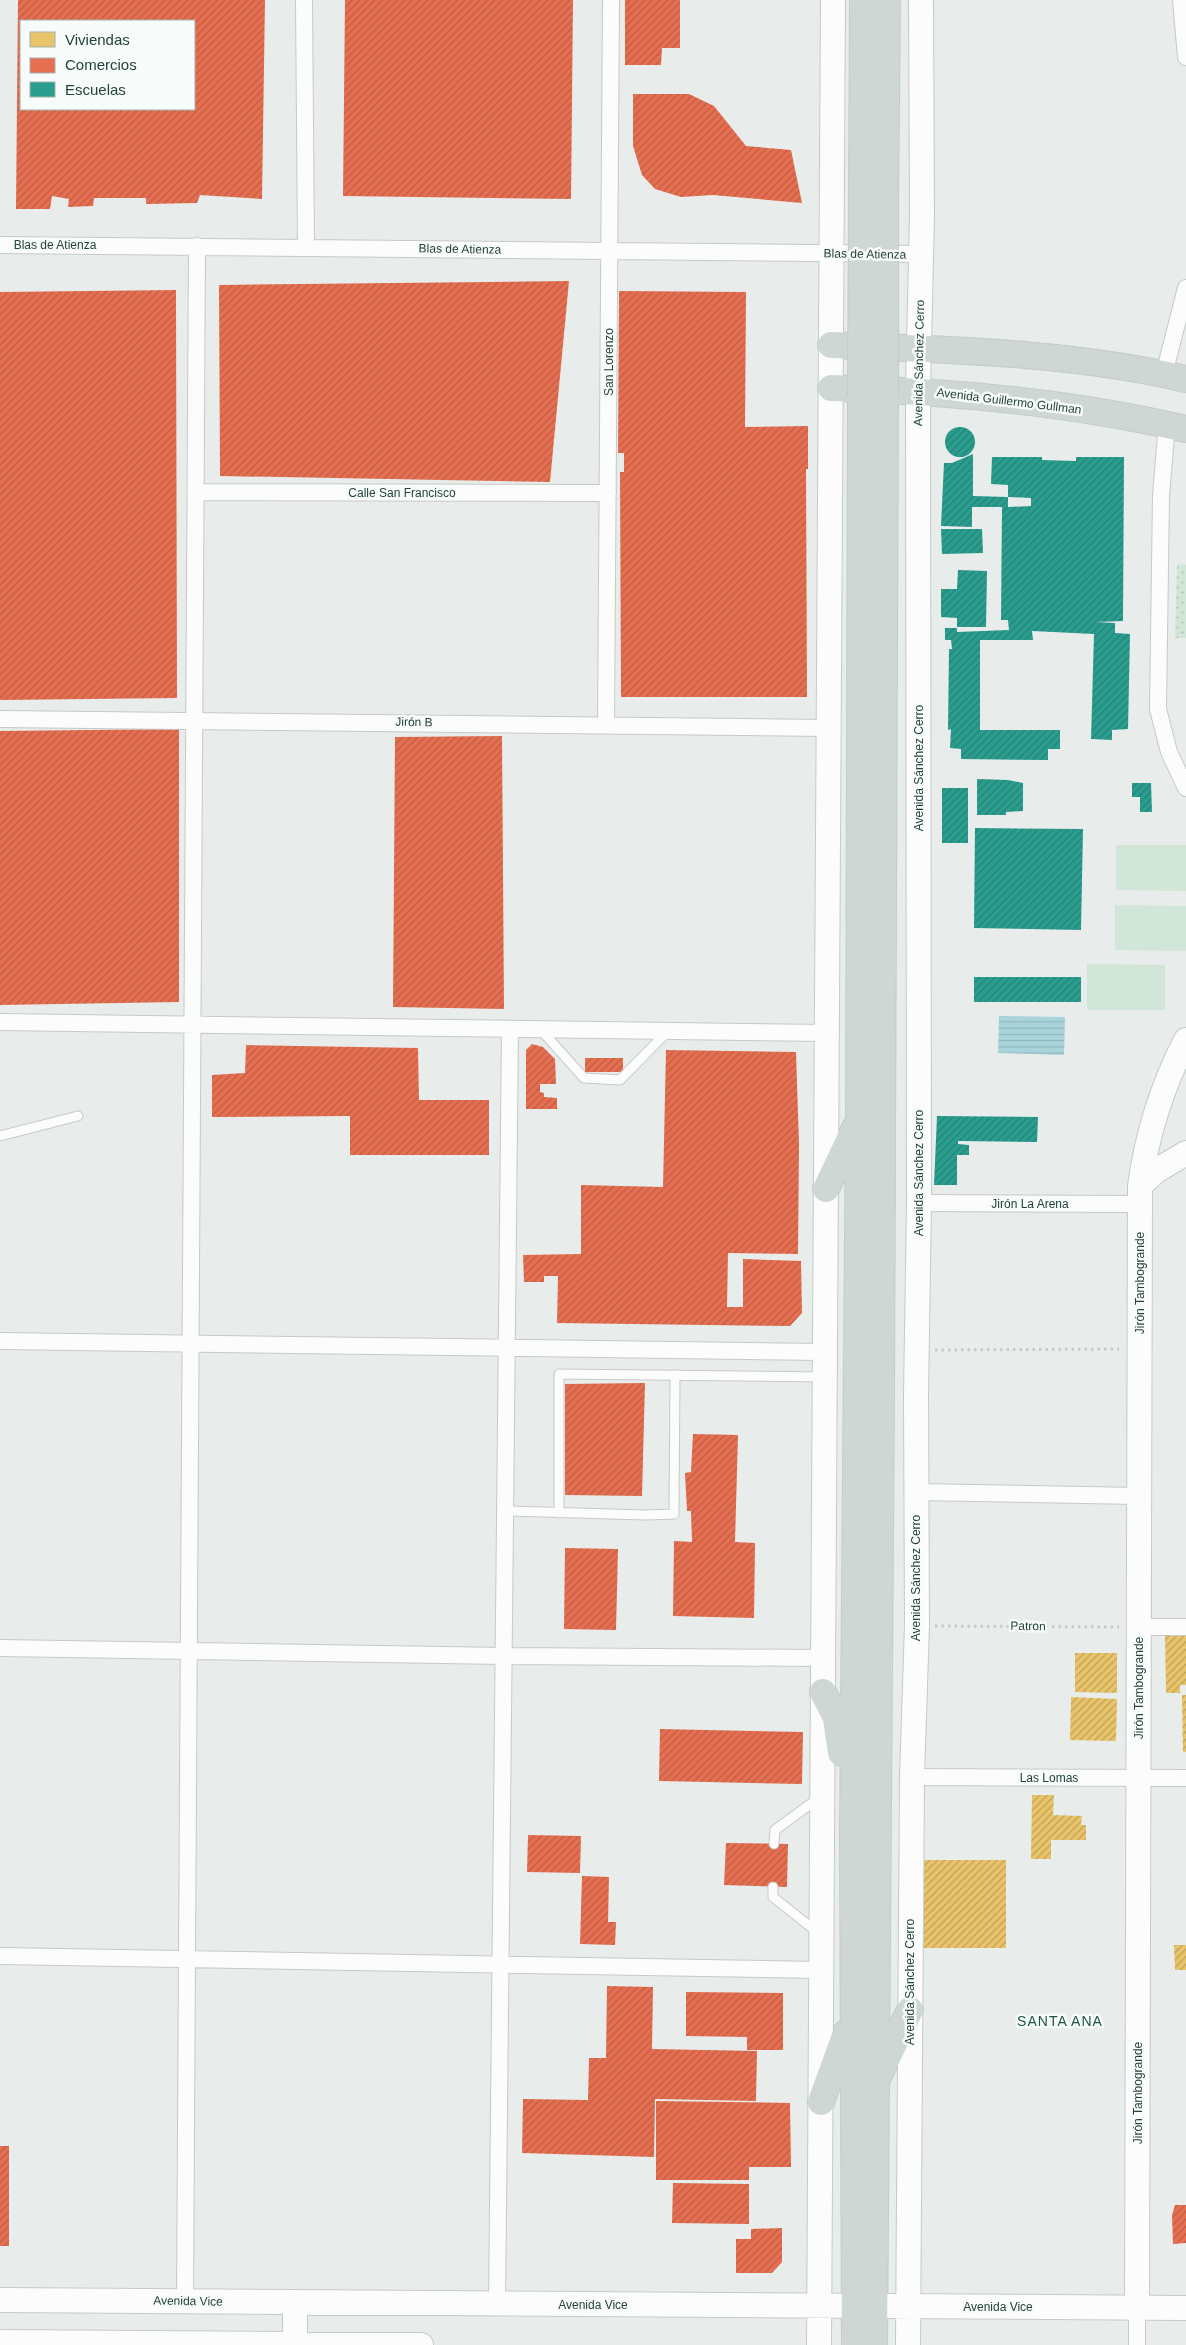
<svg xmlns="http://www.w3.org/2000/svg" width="1186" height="2345" viewBox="0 0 1186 2345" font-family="Helvetica,sans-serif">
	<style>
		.grass { fill: url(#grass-dots) }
		.pitch { fill: #d1e6d8 }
		.water { fill: url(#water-rules) }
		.homes { fill: url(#homes-hatch) }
		.shops { fill: url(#shops-hatch); fill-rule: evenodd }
		.schools { fill: url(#schools-hatch) }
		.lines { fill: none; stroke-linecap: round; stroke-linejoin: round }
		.lane-casing { stroke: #c5cac8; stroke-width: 11 }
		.street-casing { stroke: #c5cac8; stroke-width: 18 }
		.secondary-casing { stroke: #c3cbc8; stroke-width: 26 }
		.primary-casing { stroke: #c3ccc9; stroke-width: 28 }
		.path { stroke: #c3ccca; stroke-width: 3; stroke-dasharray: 2.5 4; stroke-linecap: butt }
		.lane { stroke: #fcfcfc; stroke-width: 9 }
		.street { stroke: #fcfcfc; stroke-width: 16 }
		.secondary { stroke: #fcfcfc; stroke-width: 24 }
		.primary { stroke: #cfd7d5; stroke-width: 26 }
		.primary-bridge-casing { stroke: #c3ccc9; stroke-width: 28; stroke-linecap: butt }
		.primary-bridge { stroke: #cfd7d5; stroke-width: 26 }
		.labels { text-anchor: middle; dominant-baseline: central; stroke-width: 5; stroke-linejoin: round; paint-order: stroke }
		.street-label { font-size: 12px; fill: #24423a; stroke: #f7fbf9 }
		.neighbourhood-label { font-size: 14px; letter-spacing: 1px; fill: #1f5548; stroke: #f7fbf9 }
	</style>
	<defs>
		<pattern id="grass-dots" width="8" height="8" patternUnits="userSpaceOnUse" patternTransform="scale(1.25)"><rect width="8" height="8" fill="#d1e6d8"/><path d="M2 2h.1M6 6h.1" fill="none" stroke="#b3c6ba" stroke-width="1.8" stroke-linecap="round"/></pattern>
		<pattern id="water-rules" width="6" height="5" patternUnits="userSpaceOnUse" patternTransform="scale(1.25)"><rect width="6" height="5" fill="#a9d4db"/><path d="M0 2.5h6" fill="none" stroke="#91b7bd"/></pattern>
		<pattern id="homes-hatch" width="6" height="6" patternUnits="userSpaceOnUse" patternTransform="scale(1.25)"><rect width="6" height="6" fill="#e9c46a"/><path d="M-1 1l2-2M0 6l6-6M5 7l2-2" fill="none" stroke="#bda158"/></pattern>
		<pattern id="shops-hatch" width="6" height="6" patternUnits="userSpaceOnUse" patternTransform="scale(1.25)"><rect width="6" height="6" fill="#e76f51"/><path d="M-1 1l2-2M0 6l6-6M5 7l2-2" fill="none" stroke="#bb5d44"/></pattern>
		<pattern id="schools-hatch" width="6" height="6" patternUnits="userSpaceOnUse" patternTransform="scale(1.25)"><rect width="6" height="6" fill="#2a9d8f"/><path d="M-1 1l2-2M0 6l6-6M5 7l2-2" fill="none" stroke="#248276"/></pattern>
	</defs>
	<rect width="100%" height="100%" fill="#e8edeb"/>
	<!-- grass -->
	<path class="grass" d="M1177,564L1186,565V638H1175Z"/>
	<!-- pitch -->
	<path class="pitch" d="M1116,845H1186V891L1116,890Z
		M1115,905L1186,906V951L1115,950Z
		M1087,964L1165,965V1010H1087Z"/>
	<!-- water -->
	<path class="water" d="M999,1016L1065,1017L1064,1055L998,1053Z"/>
	<!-- homes -->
	<path class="homes" d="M1186,1634V1685H1180V1693H1166L1165,1635Z
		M1075,1653H1117V1693L1075,1692Z
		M1182,1695H1186V1752H1183Z
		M1071,1697L1117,1699L1116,1741L1070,1740Z
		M1032,1795H1054L1053,1815L1082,1816L1081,1825H1086V1840H1051V1859H1031Z
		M917,1860H1006V1948H917Z
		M1174,1945H1186V1970H1175Z"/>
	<!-- shops -->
	<path class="shops" d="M18,0H265L262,199L200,195L197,203L146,204V198H94L93,206L68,207L69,199L52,196L50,209H16ZM21,21H194V109H21Z
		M345,0H573L571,199L343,196Z
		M625,0H680V48H662L661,65H625Z
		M633,94H689L714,106L746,146L791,150L802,203L713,195L681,197L655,189L642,175L633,146Z
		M569,281L550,482L220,476L219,285Z
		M176,290L177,698L0,700V292Z
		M619,291L746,292L745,427L808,426V469H806L807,697H621L620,472H624V453H618Z
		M179,729V1002L0,1005V731Z
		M502,736L504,1009L393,1007L395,737Z
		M532,1044L543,1047L555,1059L556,1084H540V1092L544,1093V1097L557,1098V1109H526V1050Z
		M246,1045L418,1048L419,1100H489V1155H350V1116L212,1117V1075L245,1073Z
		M666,1050L796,1052L799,1144L798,1254L728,1253L727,1307H743V1259L801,1261L802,1313L790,1326L557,1323L558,1276H544V1282H524L523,1255L581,1254V1185L663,1187Z
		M585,1058H623V1072H585Z
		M645,1383L642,1496L565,1495V1384Z
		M693,1434L738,1435L735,1542L755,1543L754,1618L673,1616L674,1541L692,1542L691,1511H687L685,1473L691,1472Z
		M565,1548L618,1549L616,1630L564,1629Z
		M660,1729L803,1732L802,1784L659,1781Z
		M528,1835L581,1836L580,1873L527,1872Z
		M726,1843L788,1844L787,1887L724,1885Z
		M582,1876L609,1877L608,1922H616L615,1945L580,1944Z
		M607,1986L653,1987L652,2049L757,2051L756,2101L655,2099L654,2157L522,2153L523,2099L588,2100L589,2058H606Z
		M686,1992L783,1993V2050H747V2037L686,2036Z
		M656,2101L790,2103L791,2167H749V2180H656Z
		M0,2146H9V2246H0Z
		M673,2183L749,2184V2224L672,2223Z
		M1175,2205H1186V2243L1173,2244L1172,2215Z
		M782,2228V2262L772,2273H736V2239H751V2229Z"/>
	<!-- schools -->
	<path class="schools" d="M945 442a15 15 0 1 1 30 0a15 15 0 1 1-30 0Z
		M973,454V496L1008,497V507L1031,506V498L1008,497V485L991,484L992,457H1042V460L1076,461V457H1124L1123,621L1096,622L1115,623V633L1130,634L1128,729L1112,730V740L1091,739L1094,634L1032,631L1033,640H980V730H1060V749H1048V760L961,759V749L950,748L951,729L948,730L949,649H952L951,640H945V628H957V632L1009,630L1008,620H1001L1002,507H972V527L941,526L944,463H952Z
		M941,529H982L983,553L942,554Z
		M958,570L987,571L986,627H957V618L941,617V589H957Z
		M977,779L1008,780L1023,783V811L1006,812V815H977Z
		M1132,783H1151L1152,812H1140V797H1132Z
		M942,788H968V843H942Z
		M975,828L1083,829L1081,930L974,928Z
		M974,977H1081V1002H974Z
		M937,1116L1038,1117L1037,1142L958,1141V1144L969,1145V1155H957V1185H934Z"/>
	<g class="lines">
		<defs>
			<path id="lane" d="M541,1030L584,1078L620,1080L668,1031
				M0,1136L78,1116
				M505,1511L646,1515L674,1514L675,1375
				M559,1513V1374L825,1377
				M774,1844L775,1830L820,1797
				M773,1887V1897L817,1932"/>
			<path id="street" d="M304,0L306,248
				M1181,0L1186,57
				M0,245L920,254
				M1164,374L1186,288
				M1167,424L1161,495L1158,709L1169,752L1186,788
				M196,492L608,493
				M0,719L829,728
				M606,725L611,0
				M0,1022L827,1033
				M919,1203L1140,1204
				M0,1341L825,1352
				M916,1492L1139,1496
				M1139,1627H1186
				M0,1648L504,1656L823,1658
				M912,1777L1186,1778
				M0,1956L821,1970
				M185,2301L197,246
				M497,2305L510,1029
				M1137,2307V2345"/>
			<path id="secondary" d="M1140,1186L1156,1171L1186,1153
				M0,2300L1186,2308
				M295,2303V2344
				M1137,2307L1140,1186C1147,1134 1162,1086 1186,1040
				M0,2342L421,2345
				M819,2345L833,0
				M908,2345L912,1777L917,1625L916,1395L919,1203L918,390L922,215L921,0"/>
			<path id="primary" d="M862,204L863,0
				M885,204L887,0
				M831,345C949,350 1070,352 1186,379
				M831,388C949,391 1070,402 1186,429
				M826,1189L855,1128
				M823,1692L836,1718L841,1753
				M878,2077L910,2010
				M821,2102L846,2033
				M855,2345L853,1836L859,1121L861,396
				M874,2345L881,1396L885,396"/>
		</defs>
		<!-- lane casing -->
		<use href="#lane" class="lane-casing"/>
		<!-- street casing -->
		<use href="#street" class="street-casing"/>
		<!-- secondary casing -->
		<use href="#secondary" class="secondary-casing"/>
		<!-- primary casing -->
		<use href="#primary" class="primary-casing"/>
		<!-- path -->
		<path class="path" d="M935,1350L1119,1349
			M935,1626L1119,1627"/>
		<!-- lane -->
		<use href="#lane" class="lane"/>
		<!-- street -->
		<use href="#street" class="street"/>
		<!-- secondary -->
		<use href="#secondary" class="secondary"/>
		<!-- primary -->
		<use href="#primary" class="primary"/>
		<defs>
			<path id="primary-bridge" d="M861,396L862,204
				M885,396V204"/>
		</defs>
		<!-- primary-bridge casing -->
		<use href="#primary-bridge" class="primary-bridge-casing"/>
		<!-- primary-bridge -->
		<use href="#primary-bridge" class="primary-bridge"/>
	</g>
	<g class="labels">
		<!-- street labels -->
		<g class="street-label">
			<text x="55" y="245">Blas de Atienza</text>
			<text transform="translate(460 249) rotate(1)">Blas de Atienza</text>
			<text transform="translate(865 254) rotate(1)">Blas de Atienza</text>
			<text transform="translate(609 362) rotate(-90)">San Lorenzo</text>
			<text transform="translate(919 363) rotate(-89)">Avenida Sánchez Cerro</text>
			<text transform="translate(1009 401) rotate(7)">Avenida Guillermo Gullman</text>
			<text x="402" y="493">Calle San Francisco</text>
			<text transform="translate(414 722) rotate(1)">Jirón B</text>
			<text transform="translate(919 768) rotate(-90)">Avenida Sánchez Cerro</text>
			<text transform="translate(919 1173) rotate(-90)">Avenida Sánchez Cerro</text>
			<text x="1030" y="1204">Jirón La Arena</text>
			<text transform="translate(1140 1283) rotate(-90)">Jirón Tambogrande</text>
			<text transform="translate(916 1578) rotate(-90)">Avenida Sánchez Cerro</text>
			<text transform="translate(1028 1626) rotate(1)">Patron</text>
			<text transform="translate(1139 1688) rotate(-90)">Jirón Tambogrande</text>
			<text x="1049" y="1778">Las Lomas</text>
			<text transform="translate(910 1982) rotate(-90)">Avenida Sánchez Cerro</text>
			<text transform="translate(1138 2093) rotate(-90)">Jirón Tambogrande</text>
			<text transform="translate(188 2301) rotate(1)">Avenida Vice</text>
			<text x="593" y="2305">Avenida Vice</text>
			<text x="998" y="2307">Avenida Vice</text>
		</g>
		<!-- neighbourhood labels -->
		<g class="neighbourhood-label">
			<text x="1060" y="2021">SANTA ANA</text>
		</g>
	</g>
	<!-- legend -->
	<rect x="20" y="20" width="175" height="90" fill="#f7fbf9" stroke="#a3b1ad"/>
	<rect x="30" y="32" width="25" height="15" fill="#e9c46a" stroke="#a3b1ad"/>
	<text x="65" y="45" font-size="15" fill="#24423a">Viviendas</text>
	<rect x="30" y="58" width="25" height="15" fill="#e76f51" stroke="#a3b1ad"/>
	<text x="65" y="70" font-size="15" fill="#24423a">Comercios</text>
	<rect x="30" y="82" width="25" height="15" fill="#2a9d8f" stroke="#a3b1ad"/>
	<text x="65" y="95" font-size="15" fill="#24423a">Escuelas</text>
</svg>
